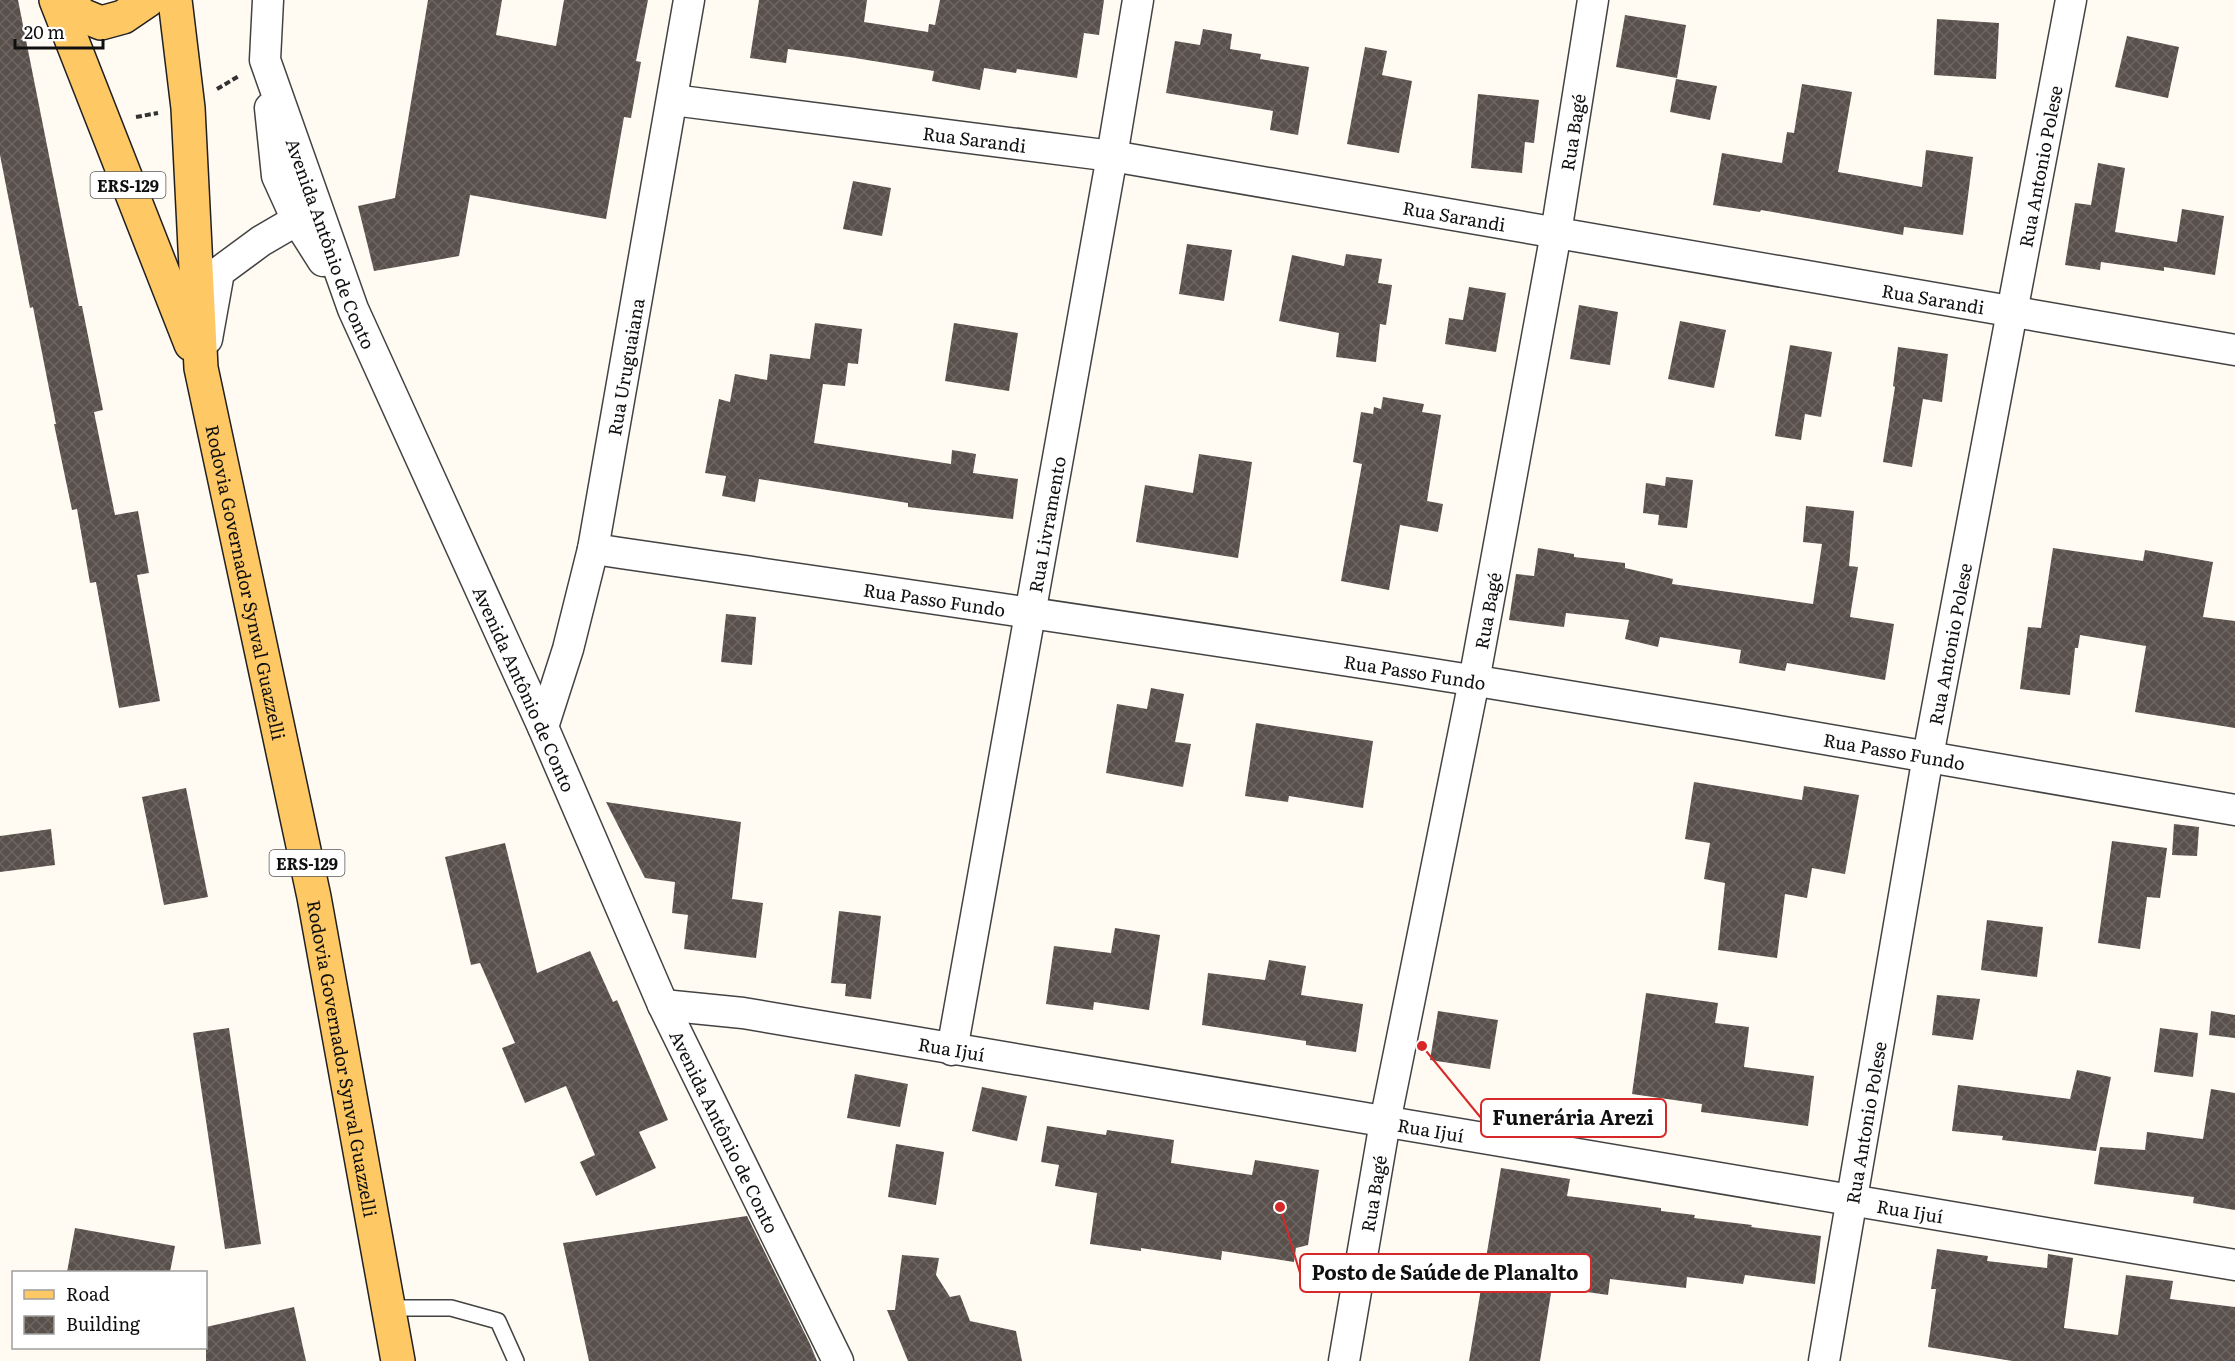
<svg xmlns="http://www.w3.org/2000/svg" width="2235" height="1361" viewBox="0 0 2235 1361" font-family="Literata,serif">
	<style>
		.building { fill: url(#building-cross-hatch) }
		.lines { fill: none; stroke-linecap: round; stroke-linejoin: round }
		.service-casing { stroke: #434343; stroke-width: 18 }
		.minor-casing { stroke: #434343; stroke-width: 33 }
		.primary-casing { stroke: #212121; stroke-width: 36 }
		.path { stroke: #323232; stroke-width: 4; stroke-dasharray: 6 3; stroke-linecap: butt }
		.service { stroke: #fff; stroke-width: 15 }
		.minor { stroke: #fff; stroke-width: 30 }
		.primary { stroke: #fec864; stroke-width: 33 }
		.labels { text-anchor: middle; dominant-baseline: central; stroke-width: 6; stroke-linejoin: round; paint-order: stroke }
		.shield { fill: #fff; stroke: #585858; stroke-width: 1.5 }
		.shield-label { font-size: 16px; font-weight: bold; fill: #101010 }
		.street-label { font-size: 18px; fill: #101010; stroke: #fff }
		.leader { fill: none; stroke: #d62828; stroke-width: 2 }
		.callout-dot { fill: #d62828; stroke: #fff; stroke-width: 2 }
		.callout { fill: #fff; stroke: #d62828; stroke-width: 2 }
		.callout-label { font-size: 20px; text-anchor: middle; font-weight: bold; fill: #101010 }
	</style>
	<defs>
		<pattern id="building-cross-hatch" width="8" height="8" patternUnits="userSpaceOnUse" patternTransform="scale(1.5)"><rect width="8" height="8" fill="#59504c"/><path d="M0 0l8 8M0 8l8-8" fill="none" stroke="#6c6561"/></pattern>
	</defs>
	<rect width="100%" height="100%" fill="#fffbf3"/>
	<!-- building -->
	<path class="building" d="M0,0H18L79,306H82L103,410L94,412L115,515L138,511L149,573L137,575L160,701L119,708L96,582L90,583L77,509L72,510L54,424H56L33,307L30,308L0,155Z
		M428,0H502L496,35L556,46L564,0H648L636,61L641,62L631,118L624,117L606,219L470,195L459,256L374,271L358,206L395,198Z
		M759,0H867L864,22L928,32L929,24L935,25L940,0H1104L1099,35L1084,33L1077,78L1017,69L1016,73L984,68L980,90L932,81L934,71L849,57L788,49L786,63L750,58Z
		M1625,15L1686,25L1677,78L1616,67Z
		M1937,19L1999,23L1996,79L1934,75Z
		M1203,29L1232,34L1230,49L1261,54L1260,59L1309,67L1298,135L1270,130L1273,111L1166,93L1175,41L1200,45Z
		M2127,36L2179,47L2168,98L2115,87Z
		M1365,47L1387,51L1382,75L1412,81L1399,153L1347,144Z
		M1676,79L1717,86L1710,120L1670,112Z
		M1802,84L1852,92L1838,172L1922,187L1926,150L1973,157L1963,235L1904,227L1903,235L1761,210L1760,212L1713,205L1722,153L1782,163L1787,132L1794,133Z
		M1478,94L1539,100L1534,143L1525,142L1522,173L1471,168Z
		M2098,163L2125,168L2115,232L2177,242L2182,209L2224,216L2215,275L2164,267V271L2101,262L2100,270L2065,265L2075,203L2091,205Z
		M853,181L891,188L882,236L843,229Z
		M1187,244L1232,250L1224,301L1179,294Z
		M1346,254L1382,259L1378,283L1392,285L1386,325L1380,324L1376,362L1336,357L1339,333L1279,321L1292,255L1344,266Z
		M1469,287L1506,293L1496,352L1445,344L1449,318L1463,320Z
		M1579,305L1618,312L1610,365L1570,359Z
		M1680,321L1726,330L1714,388L1668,379Z
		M815,323L862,329L858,364L848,363L845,386L823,384L814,443L951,464L952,450L976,454L973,473L1018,479L1013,519L908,507V503L759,479L755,502L722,496L726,476L705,473L719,399L730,402L735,374L767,380L770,354L810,359Z
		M954,323L1018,333L1009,391L945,381Z
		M1790,345L1832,352L1821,417L1805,414L1801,440L1775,436Z
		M1898,347L1948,354L1942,402L1923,399L1912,467L1883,462L1895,387L1893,386Z
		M1383,397L1424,404L1422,412L1441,415L1427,501L1443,504L1438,532L1400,525L1389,590L1341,581L1362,464L1353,462L1361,412L1373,414L1374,407L1381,409Z
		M1199,454L1252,462L1238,558L1136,542L1145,485L1193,493Z
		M1666,477L1693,480L1687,528L1658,525L1659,515L1643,513L1646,483L1665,486Z
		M1806,506L1854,511L1849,566L1858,567L1850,617L1894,624L1885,680L1787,663L1785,671L1739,663L1741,650L1660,637L1658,647L1625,639L1629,620L1566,613L1564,627L1509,620L1516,574L1534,576L1538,548L1574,554V557L1625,563V568L1673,579L1672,584L1813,604L1822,544L1803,542Z
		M2053,548L2143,561L2145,550L2213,562L2203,617L2235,621V728L2135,712L2146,646L2080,635L2078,648H2075L2070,695L2020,689L2028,627L2041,628Z
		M726,614L756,617L752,665L721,662Z
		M1151,688L1184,694L1175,742L1191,744L1183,787L1106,773L1117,704L1147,709Z
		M1256,723L1373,741L1363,808L1289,796L1288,802L1245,796Z
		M1694,782L1802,800L1804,786L1859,795L1845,874L1812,868L1807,898L1785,894L1777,958L1718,950L1725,883L1704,879L1710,843L1685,839Z
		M186,788L208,897L164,905L142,797Z
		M606,802L741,822L732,899L763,903L756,958L684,949L688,915L672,913L675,882L645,878Z
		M2174,824L2199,827L2197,856L2172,855Z
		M51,829L55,865L0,872V836Z
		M2112,841L2167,848L2160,898L2147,897L2140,949L2098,943Z
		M505,843L537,973L590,951L613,1002L617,1000L668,1120L639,1132L656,1168L596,1196L580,1162L595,1155L566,1086L525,1103L502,1048L515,1043L480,963L471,965L445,857Z
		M839,911L881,916L871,999L845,996L846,984L831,983Z
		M1987,920L2043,927L2037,977L1981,970Z
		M1115,928L1160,935L1149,1010L1094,1002L1093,1010L1046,1004L1054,946L1111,953Z
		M1269,960L1306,966L1301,995L1363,1004L1356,1052L1306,1045V1041L1202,1025L1208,973L1265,980Z
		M1646,993L1718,1003L1715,1023L1749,1027L1744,1067L1814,1076L1808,1126L1701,1112L1702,1104L1632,1094Z
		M1937,995L1980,999L1973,1040L1932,1035Z
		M1438,1011L1498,1020L1490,1069L1430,1060Z
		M2211,1011L2235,1015V1038L2209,1035Z
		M229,1028L261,1244L225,1249L193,1033Z
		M2160,1028L2198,1033L2193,1077L2154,1072Z
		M2077,1070L2111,1077L2096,1151L2002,1140L2003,1136L1952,1131L1958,1085L2070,1099Z
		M855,1074L908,1084L900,1127L847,1118Z
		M982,1087L1027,1096L1017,1141L972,1131Z
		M2211,1089L2235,1093V1210L2193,1203L2194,1197L2094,1184L2100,1147L2145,1150L2147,1132L2203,1139Z
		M1047,1126L1106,1135L1107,1130L1174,1140L1171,1163L1252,1175L1255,1160L1319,1170L1308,1245L1296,1248L1294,1262L1222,1251L1221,1260L1141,1248V1251L1090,1244L1097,1193L1055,1186L1059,1165L1041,1162Z
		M896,1144L944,1152L936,1205L888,1197Z
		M1501,1168L1570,1179L1567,1196L1661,1208V1211L1695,1215L1694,1218L1752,1225L1751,1227L1821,1236L1815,1284L1745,1275L1743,1284L1687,1277L1686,1288L1610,1279L1608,1295L1552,1287L1540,1361H1469Z
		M747,1216L810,1344L817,1361H589L563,1243Z
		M75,1228L175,1246L170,1272H67Z
		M1937,1249L1988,1256L1987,1261L2047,1268L2048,1254L2073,1258L2064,1328L2118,1335L2126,1275L2173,1281L2170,1299L2235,1307V1361H2012L1928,1347L1936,1289H1931Z
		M902,1255L939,1258L936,1275L950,1297L960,1295L970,1321L1016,1331L1022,1361H908L887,1310H895Z
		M294,1307L306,1361H206V1327Z"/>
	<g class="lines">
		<defs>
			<path id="service" d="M389,1308H451L498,1321L516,1361"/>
			<g id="minor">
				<path id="s1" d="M268,0L265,60L353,309L543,727L663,1005L838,1361"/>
				<path id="s2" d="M673,100L1112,156L2235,350"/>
				<path d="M270,108L277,176L297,220"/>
				<path d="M207,339L219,272L261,241L297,220L323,261"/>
				<path id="s3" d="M593,549C888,592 1183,634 1477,681C1730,722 1983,765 2235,810"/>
				<path id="s4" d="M543,727L568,649L593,549L689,0"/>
				<path id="s5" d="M663,1005L743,1013L2235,1265"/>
				<path id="s6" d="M952,1050L1112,156L1138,0"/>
				<path id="s7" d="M1344,1361L1385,1122L1474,681L1556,233L1593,0"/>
				<path id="s8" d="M1824,1361L1928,756L2071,0"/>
			</g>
			<g id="primary">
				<path d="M56,0L191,344"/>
				<path d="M72,0L79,14L101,23L123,17L148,0"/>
				<path id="s9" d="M175,0L188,108L201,368L314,897L398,1361"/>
			</g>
		</defs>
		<!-- service casing -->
		<use href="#service" class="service-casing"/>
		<!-- minor casing -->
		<use href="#minor" class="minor-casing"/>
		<!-- primary casing -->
		<use href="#primary" class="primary-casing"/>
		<!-- path -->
		<path class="path" d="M217,89L239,76
			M136,117L158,113"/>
		<!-- service -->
		<use href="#service" class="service"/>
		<!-- minor -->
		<use href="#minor" class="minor"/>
		<!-- primary -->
		<use href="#primary" class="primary"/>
	</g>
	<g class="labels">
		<!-- shield labels -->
		<g class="shield">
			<rect x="90.5" y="172" width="75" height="26" rx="4.5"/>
			<rect x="269.5" y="850" width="75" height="26" rx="4.5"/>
		</g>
		<g class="shield-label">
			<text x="128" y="185">ERS-129</text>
			<text x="307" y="863">ERS-129</text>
		</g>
		<!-- street labels -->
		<g class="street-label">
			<text stroke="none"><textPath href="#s7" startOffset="1250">Rua Bagé</textPath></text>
			<text stroke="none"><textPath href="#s2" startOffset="304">Rua Sarandi</textPath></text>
			<text stroke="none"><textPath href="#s8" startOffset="1214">Rua Antonio Polese</textPath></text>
			<text stroke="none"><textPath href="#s2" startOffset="790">Rua Sarandi</textPath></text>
			<text stroke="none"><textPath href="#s1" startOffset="255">Avenida Antônio de Conto</textPath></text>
			<text stroke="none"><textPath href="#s2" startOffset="1276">Rua Sarandi</textPath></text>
			<text stroke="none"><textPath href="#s4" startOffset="370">Rua Uruguaiana</textPath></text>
			<text stroke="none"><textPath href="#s6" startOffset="534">Rua Livramento</textPath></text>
			<text stroke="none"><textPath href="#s9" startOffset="588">Rodovia Governador Synval Guazzelli</textPath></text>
			<text stroke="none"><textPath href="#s3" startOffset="345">Rua Passo Fundo</textPath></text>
			<text stroke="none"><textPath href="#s7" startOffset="764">Rua Bagé</textPath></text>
			<text stroke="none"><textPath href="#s8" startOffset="728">Rua Antonio Polese</textPath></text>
			<text stroke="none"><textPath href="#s3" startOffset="831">Rua Passo Fundo</textPath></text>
			<text stroke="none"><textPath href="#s1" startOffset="741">Avenida Antônio de Conto</textPath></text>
			<text stroke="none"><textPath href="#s3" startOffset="1317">Rua Passo Fundo</textPath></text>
			<text stroke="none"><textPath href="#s5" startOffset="292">Rua Ijuí</textPath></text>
			<text stroke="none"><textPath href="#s9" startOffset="1074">Rodovia Governador Synval Guazzelli</textPath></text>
			<text stroke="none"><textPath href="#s8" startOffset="242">Rua Antonio Polese</textPath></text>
			<text stroke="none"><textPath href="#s5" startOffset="778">Rua Ijuí</textPath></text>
			<text stroke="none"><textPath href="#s1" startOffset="1227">Avenida Antônio de Conto</textPath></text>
			<text stroke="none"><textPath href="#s7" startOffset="170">Rua Bagé</textPath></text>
			<text stroke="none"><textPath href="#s5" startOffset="1264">Rua Ijuí</textPath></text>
		</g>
	</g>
	<!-- callouts -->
	<path class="leader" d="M1422 1046L1481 1118M1280 1207L1300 1273"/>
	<g class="callout-dot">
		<circle cx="1422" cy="1046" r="6"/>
		<circle cx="1280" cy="1207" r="6"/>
	</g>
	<g class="callout">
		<rect x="1481" y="1099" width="185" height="38" rx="6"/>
		<rect x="1300" y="1254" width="291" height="38" rx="6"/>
	</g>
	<g class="callout-label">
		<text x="1573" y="1125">Funerária Arezi</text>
		<text x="1445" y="1280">Posto de Saúde de Planalto</text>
	</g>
	<!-- legend -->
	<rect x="12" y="1271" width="195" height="78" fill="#ffffff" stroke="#9f9f9f" stroke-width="1.5"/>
	<rect x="24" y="1290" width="30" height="9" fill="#fec864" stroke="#9f9f9f" stroke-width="1.5"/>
	<text x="66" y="1301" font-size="18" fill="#101010">Road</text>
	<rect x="24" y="1316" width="30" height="18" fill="url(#building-cross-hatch)" stroke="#9f9f9f" stroke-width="1.5"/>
	<text x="66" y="1331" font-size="18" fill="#101010">Building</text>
	<!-- scale -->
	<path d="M15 39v9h88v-9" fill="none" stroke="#101010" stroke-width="3"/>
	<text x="24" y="39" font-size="18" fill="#101010" stroke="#ffffff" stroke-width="4.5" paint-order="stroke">20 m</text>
</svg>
